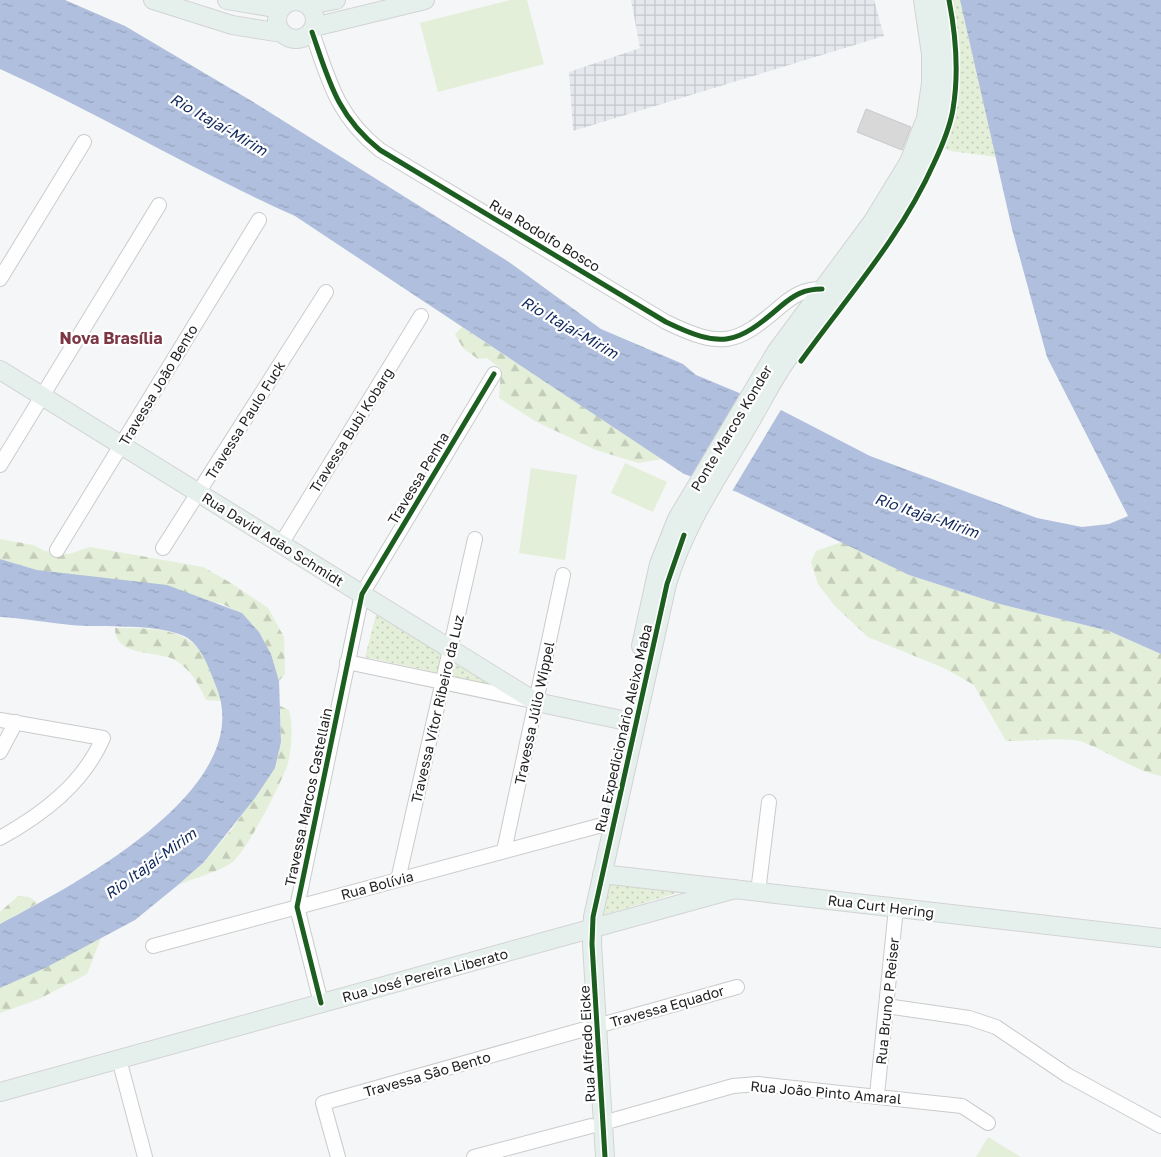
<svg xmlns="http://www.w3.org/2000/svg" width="1161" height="1157" viewBox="0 0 1161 1157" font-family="'Golos Text',sans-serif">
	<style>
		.industrial { fill: url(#industrial-grid) }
		.grass { fill: #e3efd8 }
		.forest { fill: url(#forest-firs) }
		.park { fill: url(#park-dots) }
		.water { fill: url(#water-ripples) }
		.pier { fill: #f5f6f7 }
		.building { fill: #d8d8d9; stroke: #cac9ca }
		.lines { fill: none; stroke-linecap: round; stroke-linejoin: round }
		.minor-casing { stroke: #cacbcc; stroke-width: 16 }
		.major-casing { stroke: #d3d3d4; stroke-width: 20 }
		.minor { stroke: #fefefe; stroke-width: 14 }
		.major { stroke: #e5f0ec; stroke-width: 18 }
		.cycleway-casing { stroke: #fff; stroke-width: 8 }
		.cycleway { stroke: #1b5e20; stroke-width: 5 }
		.labels { text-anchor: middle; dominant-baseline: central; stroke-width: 4.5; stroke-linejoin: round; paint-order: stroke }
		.street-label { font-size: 14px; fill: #1f1f20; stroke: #fff }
		.water-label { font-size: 15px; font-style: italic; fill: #0f275a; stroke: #fff }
		.quarter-label { font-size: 16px; font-weight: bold; fill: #7d3643; stroke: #fff }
	</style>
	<defs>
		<pattern id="industrial-grid" width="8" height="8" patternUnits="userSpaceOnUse" patternTransform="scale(1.25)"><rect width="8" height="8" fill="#e5e8ed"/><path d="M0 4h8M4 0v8" fill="none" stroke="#c4c7cb"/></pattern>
		<pattern id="forest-firs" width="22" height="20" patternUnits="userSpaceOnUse" patternTransform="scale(1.25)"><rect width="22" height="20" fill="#e3efd8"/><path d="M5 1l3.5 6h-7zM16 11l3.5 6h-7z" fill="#c2ccb9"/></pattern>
		<pattern id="park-dots" width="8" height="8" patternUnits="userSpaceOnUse" patternTransform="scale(1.25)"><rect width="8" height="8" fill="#e3efd8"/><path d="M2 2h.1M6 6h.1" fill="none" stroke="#c2ccb9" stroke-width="1.8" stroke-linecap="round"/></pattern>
		<pattern id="water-ripples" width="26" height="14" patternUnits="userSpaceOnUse" patternTransform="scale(1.25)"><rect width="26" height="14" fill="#afbfdd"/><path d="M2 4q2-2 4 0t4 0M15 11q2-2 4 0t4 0" fill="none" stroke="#96a4bd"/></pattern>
	</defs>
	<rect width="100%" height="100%" fill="#f5f6f7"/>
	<!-- industrial -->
	<path class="industrial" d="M631,0H874L884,36L573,131L569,72L640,48Z"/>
	<!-- grass -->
	<path class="grass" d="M510,0H527L544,64L438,92L420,23Z
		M625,463L667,482L653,512L611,493Z
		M531,468L577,475L565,560L519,553Z
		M988,1137L1021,1157H976Z"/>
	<!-- forest -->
	<path class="forest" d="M462,327L662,459L638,463L596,450L535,421L499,398L501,369L487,358L478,359L463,348L455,334Z
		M0,539L33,545L45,551L69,554L90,547L203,567L231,583L268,608L284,637L285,674L279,681C268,644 259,620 222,604L37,570L0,559Z
		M842,542L909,575L996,603L1109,631L1161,654V776C1133,770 1109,752 1083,742C1065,736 1028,742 1006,741L974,685L944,668L868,637L835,606L818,584L811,562L816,551Z
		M115,628C147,629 187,625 205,658C212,671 216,687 222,701L206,700C199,684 191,670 175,660C158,650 115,658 115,628Z
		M280,706L289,710C293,725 292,749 288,763C282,782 246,853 231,863C220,871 192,879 178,885L204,862L232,829L275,768L281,742Z
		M18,896L29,897L38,903L0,924V912Z
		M101,938L87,974L39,999L0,1013V988Z"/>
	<!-- park -->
	<path class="park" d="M945,0H960L996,157L951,151L940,147Z
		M377,611L444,650L439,673L365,657Z
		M457,659L510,691L452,679Z
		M608,884L684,891L603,915Z"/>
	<!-- water -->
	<path class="water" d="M0,0H65L125,26L250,100L509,262L601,329L683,364L696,375L783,411L870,456L1037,518L1082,527L1109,524L1128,516L1047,357L1012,229L960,0H1161V654L1109,631L996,603L909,575L737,492L684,474L295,216C194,171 100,114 0,69Z
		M0,559L37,570L167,585L242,613L259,632L271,654L279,681L281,742L275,768L255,798L204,862L178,885L135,920L45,968L0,988V924C72,886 259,789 216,686C209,669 202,645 184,636C155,623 104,628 71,625C48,623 24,618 0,617Z"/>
	<!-- pier -->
	<path class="pier" d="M743,391L782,408L731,493L691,479Z"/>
	<!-- building -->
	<path class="building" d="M866,109L911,127L902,150L857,132Z"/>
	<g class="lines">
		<defs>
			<path id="minor" d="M312,32C329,81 337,116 380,150L666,322C722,349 736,345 781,306C794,295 804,289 822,289
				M0,279L84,142
				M0,465L159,205
				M281,544L421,316
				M163,548L326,292
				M57,550L259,220
				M347,662L528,700
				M0,720L103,738C83,784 43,814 0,838
				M0,752L16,722
				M504,851L563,575
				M398,880L475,539
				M758,892L769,802
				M153,946L602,825
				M321,1003L297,907L362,594L494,374
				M886,1006L969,1018L996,1027L1067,1075L1161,1126
				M597,1026L737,987
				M119,1059L145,1157
				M877,1095L896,908
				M603,1123L733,1086L758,1084L962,1106L988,1123
				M338,1157L323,1103L585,1029
				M474,1157L591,1126"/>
			<path id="major" d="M153,0L232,25L282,33
				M227,0L281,9
				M277 20a19 19 0 1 1 38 0a19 19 0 1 1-38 0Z
				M308,5L336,0
				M314,27L425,0
				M0,370L536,702L636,723
				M641,646L659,564L677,519L776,352L873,221L909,162L926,118L931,83V54L923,0
				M602,874L1161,938
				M0,1092L735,889
				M605,1157L592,944L593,917L667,584C684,527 716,480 746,429C760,406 772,380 788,358C848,281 925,205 942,105C948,70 943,35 937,0"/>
		</defs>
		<!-- minor casing -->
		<use href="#minor" class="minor-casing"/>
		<!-- major casing -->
		<use href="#major" class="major-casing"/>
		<!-- minor -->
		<use href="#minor" class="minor"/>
		<!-- major -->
		<use href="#major" class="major"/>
		<defs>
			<path id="cycleway" d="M312,32C329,81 337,116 380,150L666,322C722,349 736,345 781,306C794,295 804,289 822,289
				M801,361C848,296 901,237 934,163C942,146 950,128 953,109C959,73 956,36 949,0
				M321,1003L297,907L362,594L494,374
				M605,1157L592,944L593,917L667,584L684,535"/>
		</defs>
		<!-- cycleway casing -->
		<use href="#cycleway" class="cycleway-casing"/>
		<!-- cycleway -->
		<use href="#cycleway" class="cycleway"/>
	</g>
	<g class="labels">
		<!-- street labels -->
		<g class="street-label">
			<text transform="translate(545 235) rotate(31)">Rua Rodolfo Bosco</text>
			<text transform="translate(158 385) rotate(-59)">Travessa João Bento</text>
			<text transform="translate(245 420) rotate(-58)">Travessa Paulo Fuck</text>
			<text transform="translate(731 428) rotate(-59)">Ponte Marcos Konder</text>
			<text transform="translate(351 430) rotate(-58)">Travessa Bubi Kobarg</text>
			<text transform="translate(418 478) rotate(-59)">Travessa Penha</text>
			<text transform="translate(273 539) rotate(32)">Rua David Adão Schmidt</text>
			<text transform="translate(437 709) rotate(-77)">Travessa Vítor Ribeiro da Luz</text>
			<text transform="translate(534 713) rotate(-78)">Travessa Júlio Wippel</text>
			<text transform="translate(623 728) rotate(-77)">Rua Expedicionário Aleixo Maba</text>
			<text transform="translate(308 797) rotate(-78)">Travessa Marcos Castellain</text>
			<text transform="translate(377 885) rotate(-15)">Rua Bolívia</text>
			<text transform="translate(881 906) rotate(7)">Rua Curt Hering</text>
			<text transform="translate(425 975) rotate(-15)">Rua José Pereira Liberato</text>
			<text transform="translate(887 1001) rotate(-84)">Rua Bruno P Reiser</text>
			<text transform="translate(667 1006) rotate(-16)">Travessa Equador</text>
			<text transform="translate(587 1044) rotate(-93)">Rua Alfredo Eicke</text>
			<text transform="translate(427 1074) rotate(-16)">Travessa São Bento</text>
			<text transform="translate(826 1092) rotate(5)">Rua João Pinto Amaral</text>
		</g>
		<!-- water labels -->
		<g class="water-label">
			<text transform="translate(219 124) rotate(30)">Rio Itajaí-Mirim</text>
			<text transform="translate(570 327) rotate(30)">Rio Itajaí-Mirim</text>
			<text transform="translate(927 515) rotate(19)">Rio Itajaí-Mirim</text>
			<text transform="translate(150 863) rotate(-36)">Rio Itajaí-Mirim</text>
		</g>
		<!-- quarter labels -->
		<g class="quarter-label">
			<text x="111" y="338">Nova Brasília</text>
		</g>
	</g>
</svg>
